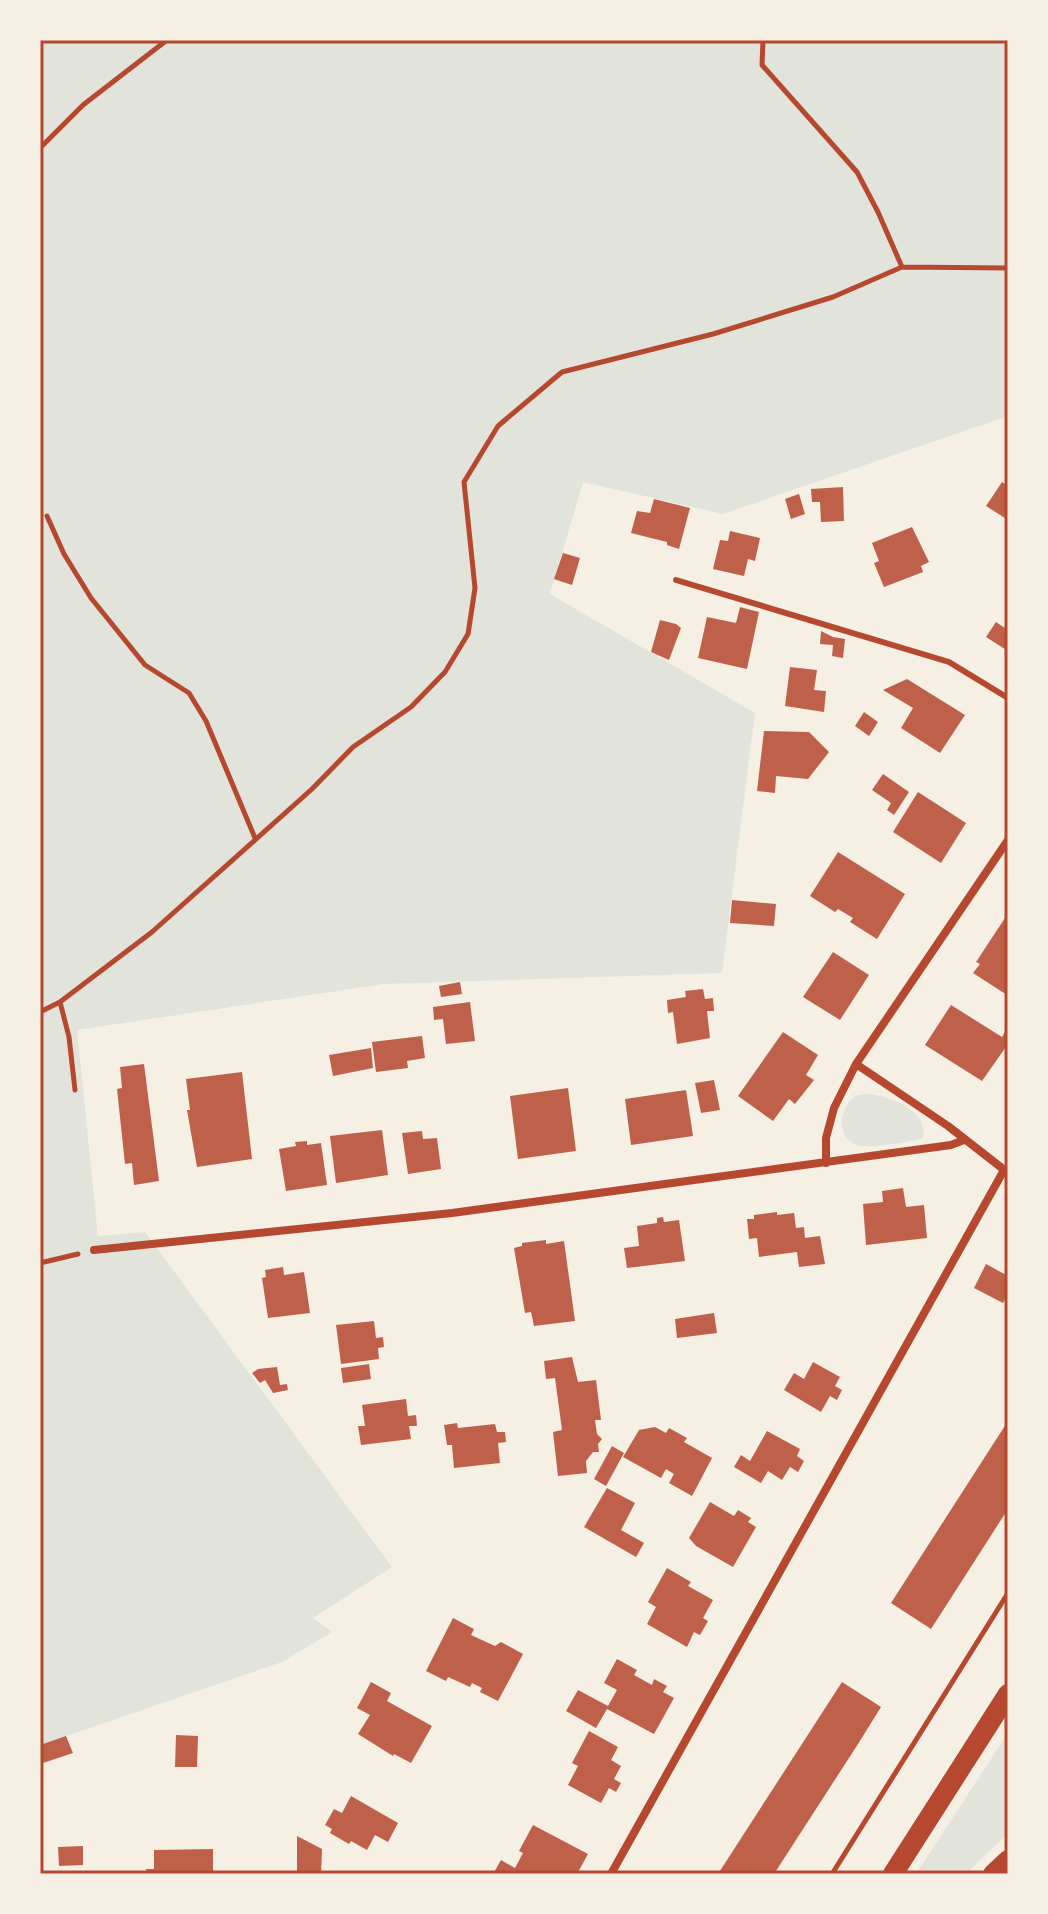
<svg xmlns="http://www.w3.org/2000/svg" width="1048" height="1914" viewBox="0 0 1048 1914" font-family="Raleway,sans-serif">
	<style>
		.green { fill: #e2e4dc }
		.building { fill: #bf614a }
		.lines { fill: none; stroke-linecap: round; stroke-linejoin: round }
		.path { stroke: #b5482f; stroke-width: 5 }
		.service { stroke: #b5482f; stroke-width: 6 }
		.minor { stroke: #b5482f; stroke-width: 8 }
		.primary { stroke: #b5482f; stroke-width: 20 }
		.neatline { fill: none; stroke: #b5482f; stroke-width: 3 }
	</style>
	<rect width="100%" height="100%" fill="#f6efe4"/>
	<!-- green -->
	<path class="green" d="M40,40H1008V416L723,514L583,482L550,594L755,713L722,973L384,984L77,1030L98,1236L145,1232L392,1567L313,1618L332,1632L282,1662L40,1745Z
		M868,1094C890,1096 929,1111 923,1138C910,1142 866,1150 854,1144C836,1136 839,1106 856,1096C859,1094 864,1095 868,1094Z
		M1008,1733V1833L966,1874H916Z"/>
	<!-- building -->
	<path class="building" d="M1002,482L1008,486V520L986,506Z
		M843,487L844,521L821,522L820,502H812L811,489Z
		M799,494L805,514L791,519L785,499Z
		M654,499L690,508L679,549L667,545V542L631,533L637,511L650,513Z
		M912,527L929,562L921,566L923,572L884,587L874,563L879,561L872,543Z
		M730,531L760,538L755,561L748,559L744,576L713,569L720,540L728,541Z
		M563,553L580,558L572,585L554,579Z
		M740,607L759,612L747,669L698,658L707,617L736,623Z
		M660,620L676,624L681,628L669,660L651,652Z
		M996,622L1008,630V651L986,637Z
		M821,631L833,637L845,639L843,658L832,656L833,645L820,644Z
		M790,667L817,670L814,690L826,691L824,712L785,706Z
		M907,679L965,715L940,753L901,728L913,708L883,690Z
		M864,712L878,722L869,736L855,726Z
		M764,731L809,732L829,752L808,779L776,776L775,793L757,791Z
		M883,774L909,792L894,815L887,810L891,803L872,790Z
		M918,792L966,823L941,863L893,832Z
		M838,852L905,894L877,939L850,922L853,918L838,909L835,912L810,896Z
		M732,900L776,904L774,926L730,923Z
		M1005,918L1008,920L1007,995L973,973L980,964L976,962Z
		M833,952L869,975L840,1020L803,997Z
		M460,982L462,994L441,997L439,986Z
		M703,989L705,999L713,998L714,1011H707L710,1038L677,1044L673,1012L668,1013L667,1000L686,997L685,991Z
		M470,1002L475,1041L446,1044L443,1019L434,1020L433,1007Z
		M951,1005L1002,1037L1008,1026V1044L982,1081L925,1045Z
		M783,1032L818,1055L806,1075L814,1080L795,1104L789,1099L773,1121L738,1096Z
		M422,1036L425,1058L407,1061L408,1068L376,1072L372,1042Z
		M371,1048L373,1068L333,1076L329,1055Z
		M144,1064L159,1181L134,1185L132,1163L125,1164L117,1089L122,1088L120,1067Z
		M242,1072L252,1159L197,1167L187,1110H190L186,1079Z
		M714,1080L720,1110L701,1113L695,1083Z
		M568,1088L576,1151L518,1159L510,1096Z
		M686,1090L693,1136L631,1145L625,1099Z
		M382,1130L388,1175L336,1183L330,1136Z
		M422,1131L423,1139L437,1138L441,1169L408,1174L402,1133Z
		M307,1141V1145L321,1143L327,1185L286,1191L279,1149L296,1146L295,1142Z
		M903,1188L906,1207L924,1205L927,1238L866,1245L863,1204L883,1202L882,1191Z
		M777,1212V1215L794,1213L796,1228L804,1227L805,1238L820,1236L825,1264L799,1267L797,1252L759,1257L757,1238L749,1239L747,1219H754V1215Z
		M663,1217L664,1222L679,1220L685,1261L627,1268L624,1248L639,1246L637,1226L657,1223V1218Z
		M546,1240V1244L564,1241L575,1321L534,1326L531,1312L525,1313L514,1248L522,1246V1243Z
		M986,1264L1008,1276V1294L1003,1303L974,1288Z
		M283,1267L284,1275L304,1272L310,1313L268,1318L262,1278L266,1277L265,1270Z
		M714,1313L717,1333L677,1338L675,1319Z
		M374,1321L376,1338L383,1337L384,1347L378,1348L379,1359L341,1364L336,1325Z
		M572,1357L578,1382L596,1380L601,1420H595L597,1434L602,1439L598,1444L599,1452H593L586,1461L587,1473L558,1476L553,1432L562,1430L555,1378L546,1379L544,1361Z
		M813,1362L840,1377L835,1386L842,1390L837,1400L830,1396L821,1412L784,1390L794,1373L804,1379Z
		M369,1364L371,1379L343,1383L341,1368Z
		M277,1367L280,1385L287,1384L288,1390L273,1393L265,1380L260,1383L252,1373L258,1369Z
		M406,1399L408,1416L416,1415L417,1426H409L411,1439L361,1445L358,1426H365L362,1405Z
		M1008,1421V1509L931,1629L891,1603Z
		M457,1423L458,1428L495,1424L497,1432H505L506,1442L498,1443L500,1463L454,1468L452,1445H447L444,1425Z
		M655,1427L666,1433L669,1428L687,1438L684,1442L712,1458L692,1496L669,1483L674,1474L666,1469L661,1478L623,1457L639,1430Z
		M767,1431L800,1449L797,1456L804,1461L798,1472L790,1467L782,1480L768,1471L761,1483L734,1467L741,1455L750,1461Z
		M612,1446L624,1453L606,1486L594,1479Z
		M607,1488L635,1503L621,1530L644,1543L636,1557L584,1527Z
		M710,1502L734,1516L738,1510L751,1518L748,1522L756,1527L733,1567L696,1546L689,1538Z
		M667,1568L691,1582L688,1586L713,1600L703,1618L708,1621L700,1635L694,1632L687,1647L647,1624L656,1607L648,1602Z
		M453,1618L474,1629L471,1635L495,1646L501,1642L523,1654L498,1701L480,1692L482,1688L472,1683L470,1687L448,1677L446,1681L426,1671Z
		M617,1659L637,1670L634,1675L652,1685L654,1679L667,1686L663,1692L674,1698L654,1734L607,1709L596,1728L566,1711L578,1690L608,1706L617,1690L604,1683Z
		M371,1682L391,1693L387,1701L432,1726L411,1763L394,1754L393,1756L358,1734L370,1715L357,1708Z
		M842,1682L881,1707L858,1744L774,1874H718Z
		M589,1731L618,1747L611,1760L621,1766L614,1779L621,1783L616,1792L609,1788L601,1803L568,1785L578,1766L572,1763Z
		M176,1735L198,1736L197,1767H175Z
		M66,1736L73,1753L40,1764V1745Z
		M351,1796L398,1823L388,1842L375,1835L367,1850L351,1841L349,1844L330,1833L332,1829L325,1825L334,1809L342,1813Z
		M533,1825L588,1854L577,1874H493L501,1860L515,1868L523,1853L519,1851Z
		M297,1836L322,1849L321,1874H297Z
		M83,1846V1865L59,1866L58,1847Z
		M213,1849V1874H146V1869H154V1850Z"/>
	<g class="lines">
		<!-- path -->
		<path class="path" d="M763,40L762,65L857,172L878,212L902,267
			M40,148L83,105L167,40
			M47,516L64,554L91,598L145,665L189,693L206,721L255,838
			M60,1002L69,1037L75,1090
			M40,1012L60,1002L152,932L312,789L353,747L411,707L445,672L468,634L475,588L464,482L498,426L562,372L713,334L833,297L902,267L1008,268
			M40,1263L78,1254
			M832,1874L1008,1593"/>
		<!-- service -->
		<path class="service" d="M676,580L949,662L1008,698"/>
		<!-- minor -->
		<path class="minor" d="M856,1064L948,1126L1007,1172
			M826,1163V1138L834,1108L856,1064L1008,840
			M94,1250L452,1213L951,1145L964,1140
			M611,1874L1004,1170"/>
		<!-- primary -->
		<path class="primary" d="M893,1874L1008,1694
			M993,1874L1008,1860"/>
	</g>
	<!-- border -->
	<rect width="1048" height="1914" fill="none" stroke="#f6efe4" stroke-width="84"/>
	<rect x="42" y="42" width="964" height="1830" class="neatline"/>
</svg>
